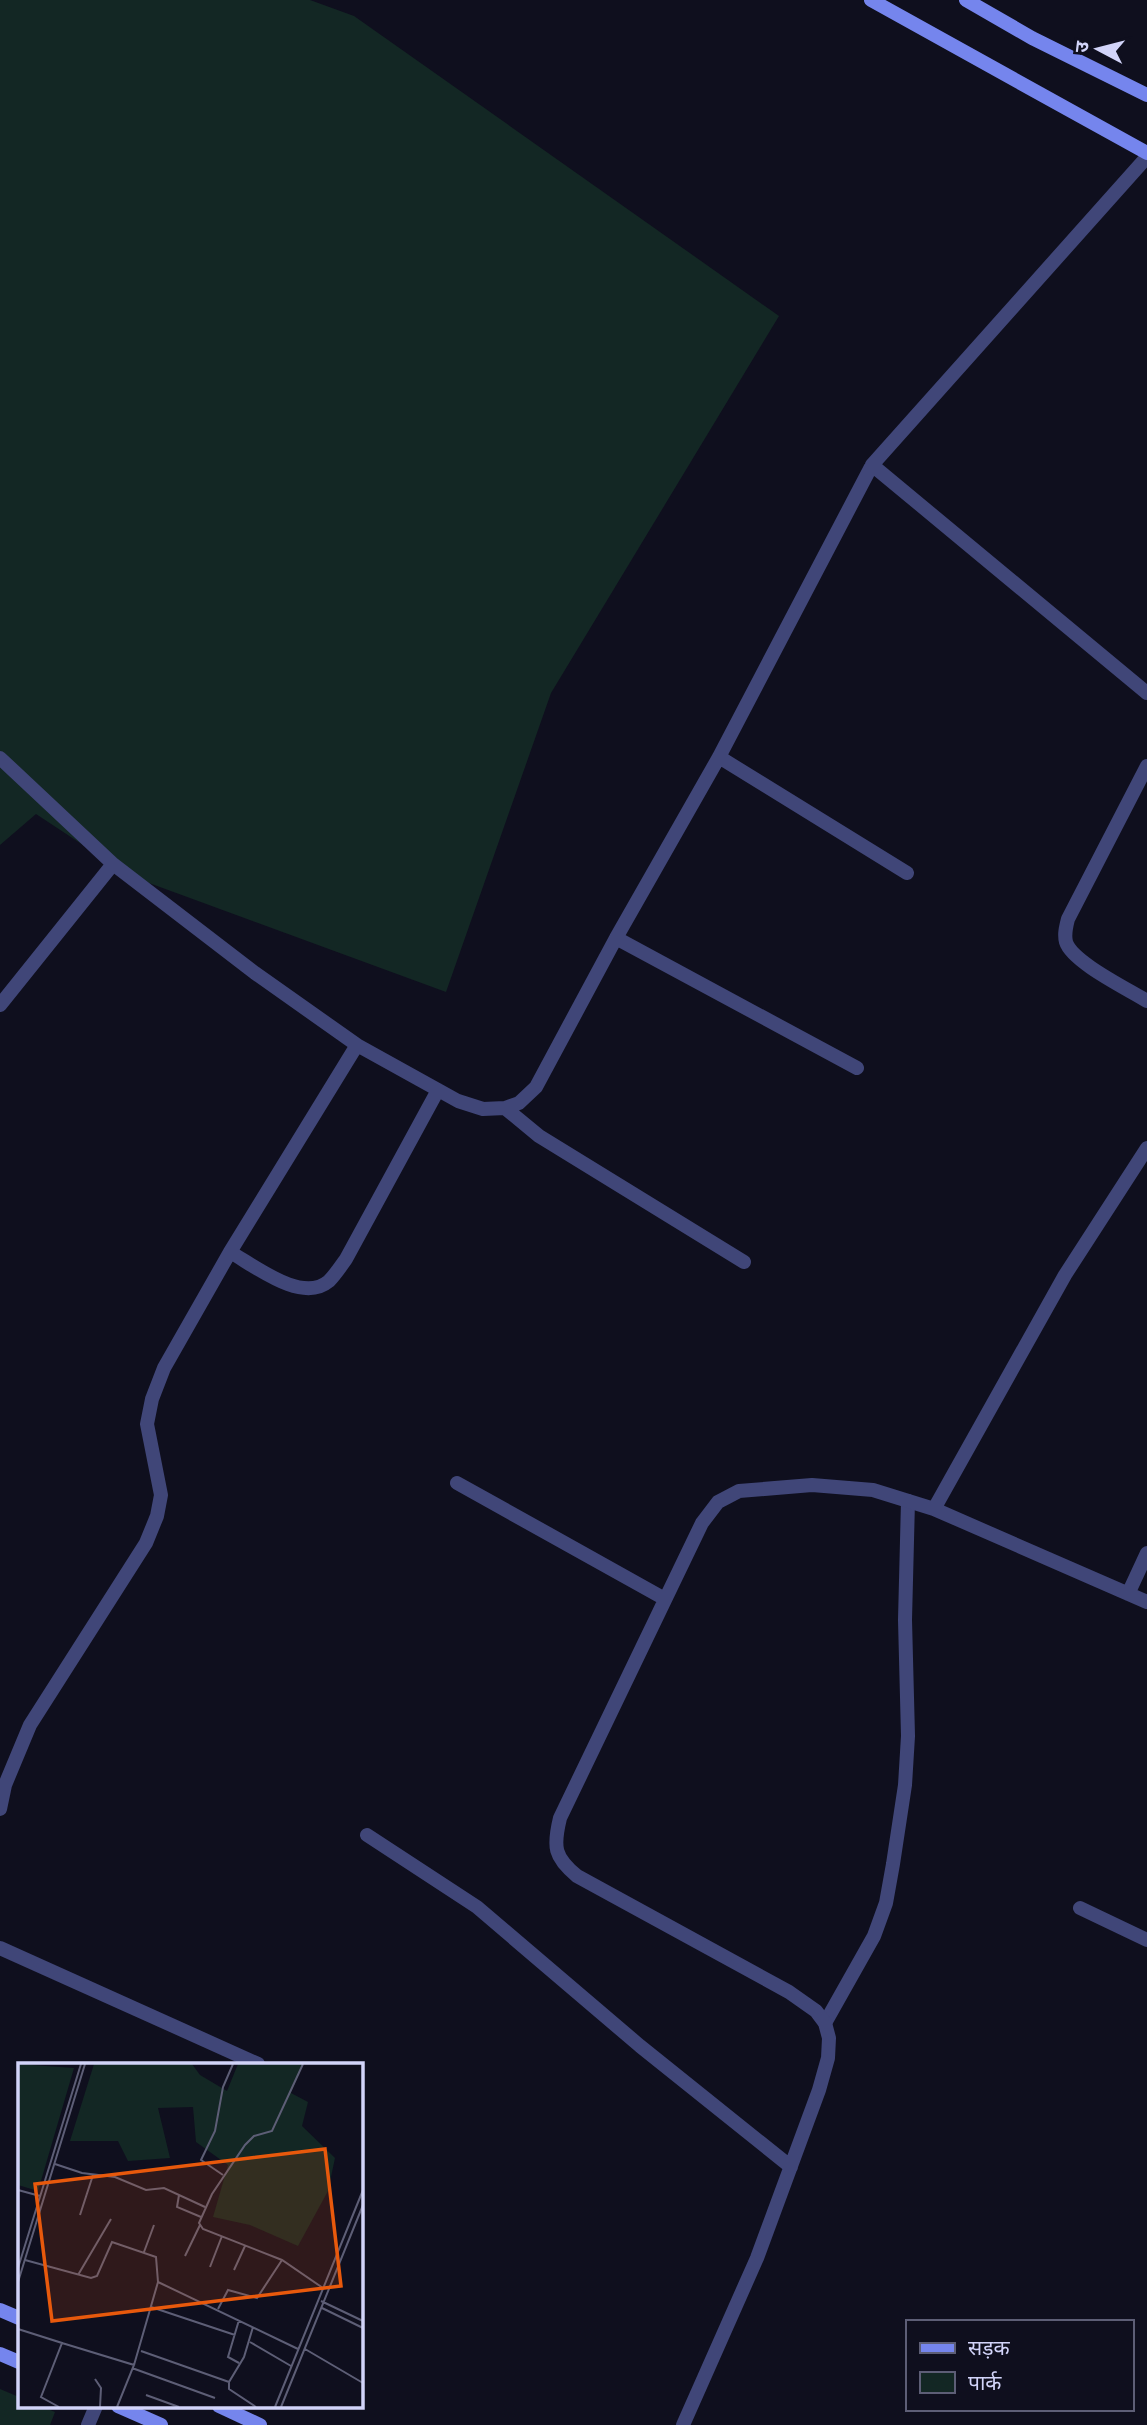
<svg xmlns="http://www.w3.org/2000/svg" width="1147" height="2425" viewBox="0 0 1147 2425" font-family="'Sofia Sans Condensed','Noto Sans Devanagari',sans-serif">
	<style>
		.green { fill: #132724 }
		.lines { fill: none; stroke-linecap: round; stroke-linejoin: round }
		.lane { stroke: #404678; stroke-width: 14 }
		.street { stroke: #404678; stroke-width: 14 }
		.secondary { stroke: #7585ed; stroke-width: 14 }
		.inset-road { fill: none; stroke: #5d5e76; stroke-width: 2 }
		.view { fill: #e8590c; fill-opacity: 0.15; stroke: #e8590c; stroke-width: 3.5 }
		.inset-edge { fill: none; stroke: #d2d4f9; stroke-width: 3.5 }
	</style>
	<rect width="100%" height="100%" fill="#0f0f1e"/>
	<!-- green -->
	<path class="green" d="M0,0H310L354,16L779,316L551,693L446,992L130,876L36,814L0,845Z
		M0,2389L19,2397V2406H40L55,2412L50,2425H0Z"/>
	<g class="lines">
		<!-- lane -->
		<path class="lane" d="M1080,1908L1147,1940
			M825,2023L874,1936L886,1903L893,1864L905,1785L908,1736L905,1620L908,1501"/>
		<!-- street -->
		<path class="street" d="M872,465L1147,693
			M719,757L907,873
			M0,758L113,864L255,973L357,1045L458,1101L483,1109L505,1108L519,1103L536,1087L616,938L719,757L872,465L1147,157
			M1147,766L1068,919C1066,927 1064,934 1066,942C1072,962 1128,989 1147,1001
			M616,938L857,1068
			M0,1005L113,864
			M505,1108L539,1136L744,1262
			M230,1252C255,1266 302,1304 329,1281C335,1275 341,1266 346,1259L438,1090
			M457,1483L665,1599
			M934,1509L1065,1275L1147,1148
			M1128,1594L1147,1553
			M0,1809L5,1785L30,1725L146,1543L157,1516L161,1495L147,1424L152,1399L164,1368L230,1252L357,1045
			M367,1835L477,1907L640,2046L791,2167
			M0,1948L258,2064
			M88,2425L96,2406
			M683,2425L757,2258L819,2090L828,2058L829,2038L825,2023L816,2011L789,1992L577,1876C554,1857 553,1847 560,1818L702,1523L718,1502L739,1491L812,1485L873,1490L934,1509L1147,1602"/>
		<!-- secondary -->
		<path class="secondary" d="M871,0L1147,153
			M966,0L1032,38L1147,95
			M0,2310L19,2318
			M0,2354L19,2362
			M118,2406L161,2425
			M219,2406L260,2425"/>
	</g>
	<!-- overview -->
	<g transform="translate(18 2063)">
		<rect width="345" height="345" fill="#0f0f1e"/>
		<path d="M0,1L56,5L20,128L0,122ZM76,1H174L182,12L209,28L220,1H285L273,30L290,39L284,63L317,95L310,128L280,183L232,162L195,154L210,102L178,79L175,44L140,45L152,95L110,98L100,78H52Z" fill="#132724"/>
		<path class="inset-road" d="M285,1L254,68L236,73L227,82L194,131L181,160L185,166L264,197L305,225M37,101L64,110L97,114L128,127L146,125L187,144M205,112L183,97L197,68L205,24L215,1M0,127L22,133M161,132L159,144L183,154M62,152L75,112M126,189L136,162M167,193L182,162M7,197L73,215L79,213L94,179L138,194L140,219L116,302M192,204L204,173M0,205L63,1M216,207L227,183M60,212L93,156M0,219L67,1M140,219L280,286M303,238L345,258M133,244L217,272M304,245L345,265M200,246L210,227L239,235L264,197M221,257L210,294L221,300M0,266L44,280L23,334L41,344M232,279L273,303M44,280L116,302L99,344M287,286L345,320M123,288L211,319L226,294L235,264M114,305L197,335M77,316L83,325L82,344M211,319V326L238,344M128,332L161,344M257,344L345,127M263,344L345,142"/>
		<path class="view" d="M307,86L323,223L34,258L17,121Z"/>
		<rect width="345" height="345" class="inset-edge"/>
	</g>
	<!-- legend -->
	<rect x="906" y="2320" width="228" height="91" fill="#0f0f1e" stroke="#5d5e76" stroke-width="2"/>
	<rect x="920" y="2343" width="35" height="10" fill="#7585ed" stroke="#5d5e76" stroke-width="2"/>
	<text x="968" y="2355" font-size="21" fill="#d2d4f9">सड़क</text>
	<rect x="920" y="2372" width="35" height="21" fill="#132724" stroke="#5d5e76" stroke-width="2"/>
	<text x="968" y="2390" font-size="21" fill="#d2d4f9">पार्क</text>
	<!-- north arrow -->
	<g transform="translate(1098 49) rotate(277)" stroke="#0f0f1e" stroke-width="5" paint-order="stroke">
	<path d="M0-5L12 26L0 18L-12 26Z" fill="#d2d4f9"/>
	<text y="-10" font-size="19" font-weight="bold" text-anchor="middle" fill="#d2d4f9">उ</text>
	</g>
</svg>
